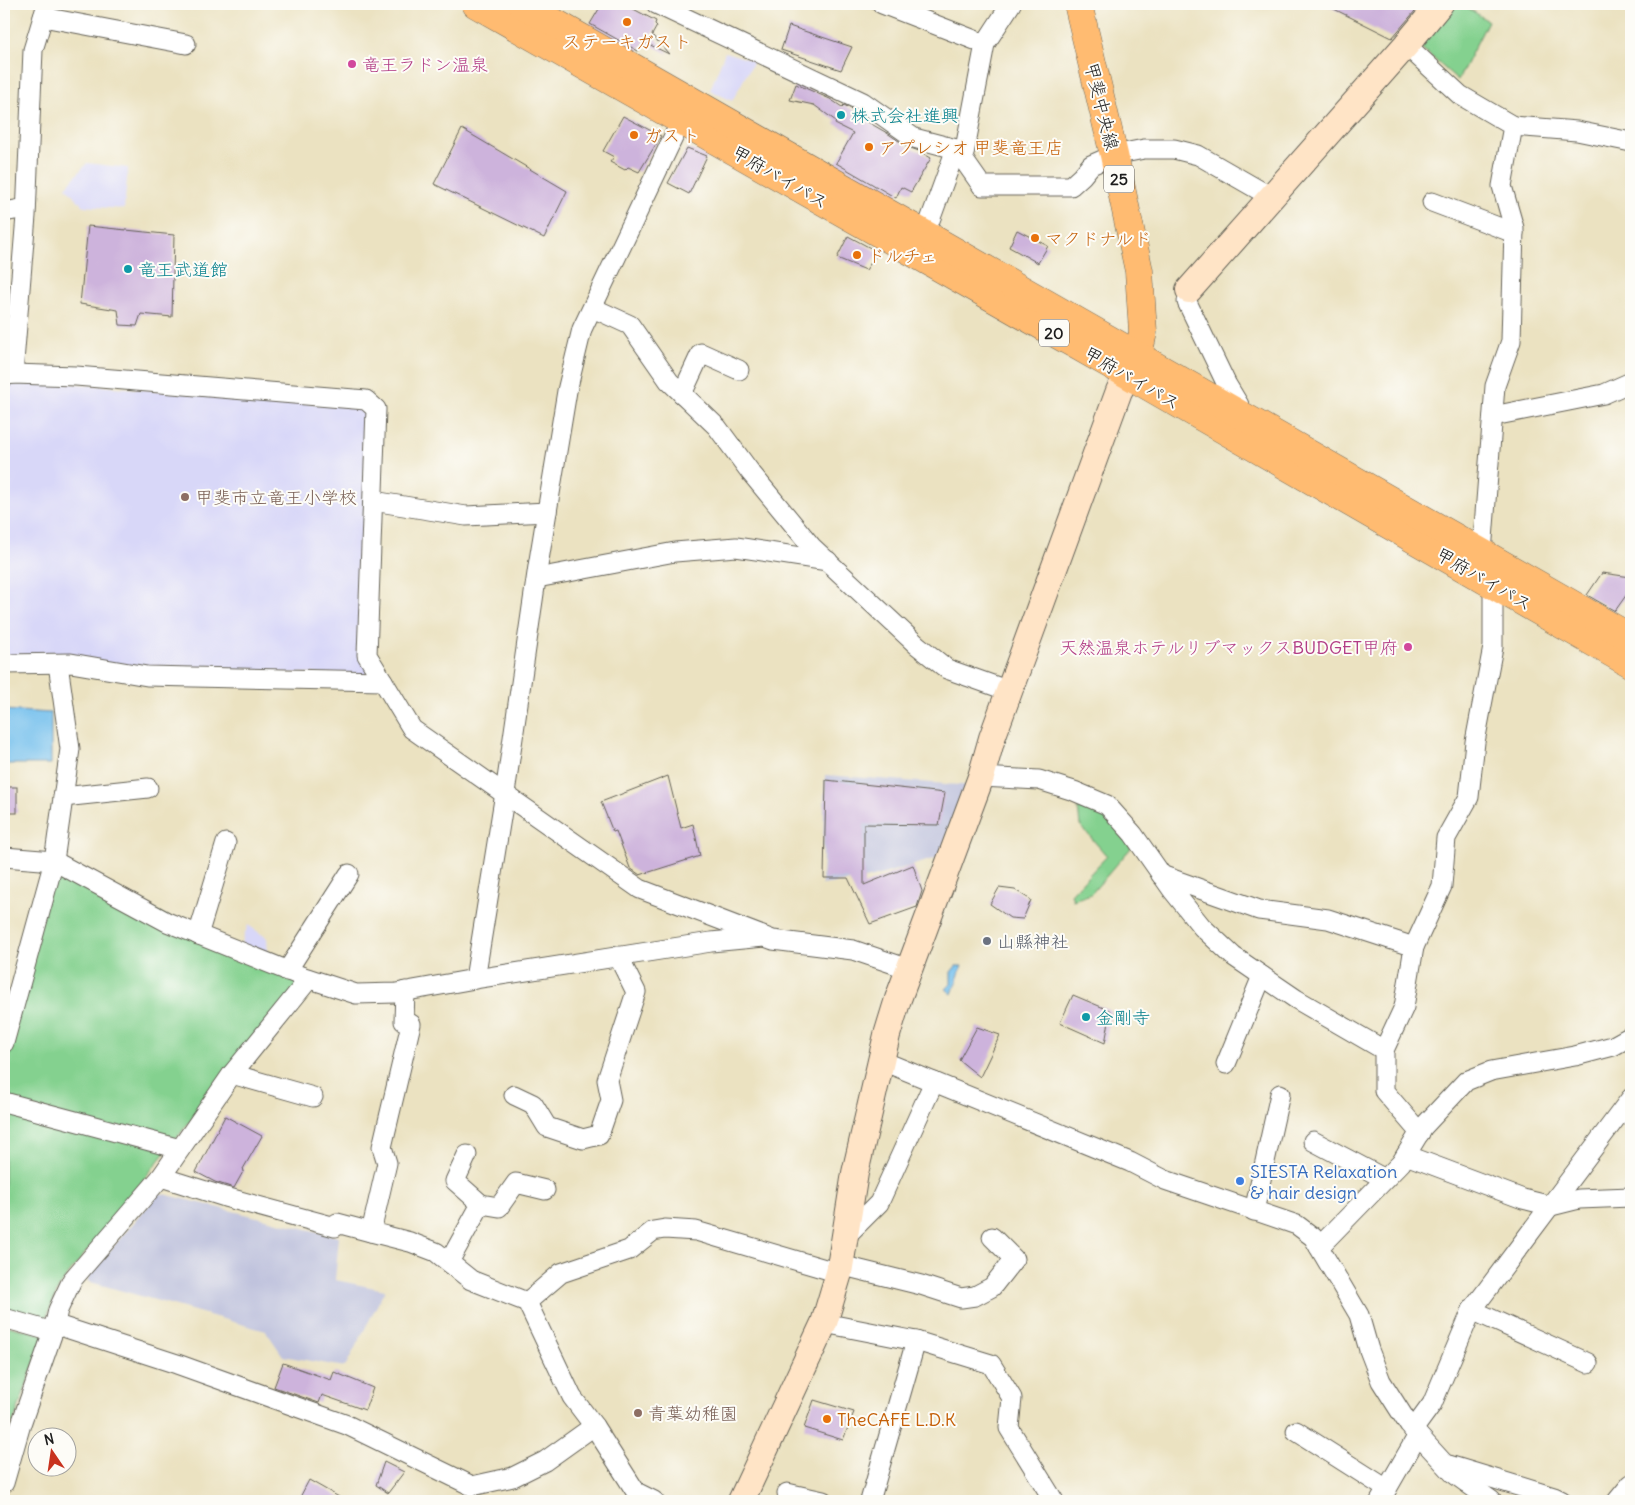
<svg xmlns="http://www.w3.org/2000/svg" width="1635" height="1505" font-family="Delius,'Klee One',sans-serif">
<style>
.built{fill:#d8d7f8}
.industrial{fill:#bfc2dd}
.green{fill:#84d18f;stroke:#507656}
.water{fill:#73bfed;stroke:#486e84}
.building{fill:#cdb3dc}
.lines{fill:none;stroke-linecap:round;stroke-linejoin:round}
.street-casing{stroke:#646156;stroke-width:21}
.secondary-casing{stroke:#646156;stroke-width:28}
.primary-casing{stroke:#646156;stroke-width:29}
.highway-casing{stroke:#646156;stroke-width:29}
.street{stroke:#fff;stroke-width:19}
.secondary{stroke:#ffe4c6;stroke-width:26}
.primary{stroke:#ffbb71;stroke-width:28}
.highway{stroke:#ffbb71;stroke-width:28}
.food-dot{fill:#e8710a;stroke:#fdfcf7;stroke-width:2}
.hotel-dot{fill:#d1479c;stroke:#fdfcf7;stroke-width:2}
.culture-dot{fill:#0f9aa8;stroke:#fdfcf7;stroke-width:2}
.education-dot{fill:#8d6e63;stroke:#fdfcf7;stroke-width:2}
.worship-dot{fill:#6b7280;stroke:#fdfcf7;stroke-width:2}
.shop-dot{fill:#3f7fe0;stroke:#fdfcf7;stroke-width:2}
.labels{text-anchor:middle;dominant-baseline:central;stroke-width:4;stroke-linejoin:round;paint-order:stroke}
.shield{fill:#fdfcf7;stroke:#605f5e;stroke-width:1}
.shield-label{font-size:16px;font-weight:bold;fill:#1c1c1c}
.food-label{font-size:18px;fill:#c56008;stroke:#fdfcf7;text-anchor:start}
.hotel-label{font-size:18px;fill:#b23c85;stroke:#fdfcf7;text-anchor:start}
.street-label{font-size:18px;fill:#1c1c1c;stroke:#fdfcf7}
.culture-label{font-size:18px;fill:#0d838f;stroke:#fdfcf7;text-anchor:start}
.education-label{font-size:18px;fill:#785e54;stroke:#fdfcf7;text-anchor:start}
.worship-label{font-size:18px;fill:#5b616d;stroke:#fdfcf7;text-anchor:start}
.shop-label{font-size:18px;fill:#366cbe;stroke:#fdfcf7;text-anchor:start}
</style>
<rect width="100%" height="100%" fill="#fdfcf7"/>
<filter id="ink" filterUnits="userSpaceOnUse"><feTurbulence type="fractalNoise" baseFrequency=".02" numOctaves="2"/><feDisplacementMap in="SourceGraphic" scale="10" xChannelSelector="R" yChannelSelector="G"/><feConvolveMatrix kernelMatrix="1 2 1 2 8 2 1 2 1" color-interpolation-filters="sRGB"/></filter>
<filter id="wash" filterUnits="userSpaceOnUse"><feTurbulence type="fractalNoise" baseFrequency=".0096" numOctaves="4" result="noise"/><feDisplacementMap in="SourceGraphic" scale="20" xChannelSelector="R" yChannelSelector="G"/><feGaussianBlur stdDeviation="1.12" result="paint"/><feColorMatrix in="noise" values="0 0 0 0 0 0 0 0 0 0 0 0 0 0 0 0 0 1.4 0 .05"/><feComposite in="paint" operator="in"/></filter>
<g filter="url(#wash)">
<rect width="100%" height="100%" fill="#ebe2c1"/>
<g class="built">
<path d="M725,52l29,9 -22,40 -22,-11z"/>
<path d="M87,163l41,5 -4,41 -41,-3 -17,-19z"/>
<path d="M4,378l366,30 -3,267 -225,-6 -138,-11z"/>
<path d="M248,925l19,13 1,16 -29,-3z"/>
</g>
<g class="industrial">
<path d="M825,775l148,11 -20,67 -83,25 -48,7z"/>
<path d="M159,1193l180,44 -4,43 50,10 -40,77 -62,-11 -17,-25 -179,-50 3,-7z"/>
</g>
<g class="green">
<path d="M1457,4h5l26,17 -30,59 -39,-34z"/>
<path d="M1078,808l31,8 22,32 -40,46 -18,6 -2,-6 36,-38 -27,-31z"/>
<path d="M56,865l248,115 -133,165 -167,-46v-46z"/>
<path d="M4,1108l163,42 -107,135 -15,35 -41,-12z"/>
<path d="M4,1325l40,10 -31,88 -9,-3z"/>
</g>
<g class="water">
<path d="M4,710l47,3v51h-47z"/>
<path d="M956,966h6l-10,28 -6,-5 5,-5v-12z"/>
</g>
<g id="blocks">
<g class="building">
<path d="M602,4h22l32,17 -1,3 2,2 -5,9 17,19 -25,-12 -6,9 -48,-27z"/>
<path d="M1324,4h97l-29,34z"/>
<path d="M789,26l63,21 -11,23 -60,-20z"/>
<path d="M796,84l34,15 12,8 2,-2 11,6 -1,3 33,19 21,14 11,4 12,7 -20,34 -10,-5 -5,11 -60,-35 17,-30 -18,-9 1,-3 -22,-16 -24,-5z"/>
<path d="M623,116l38,20 -22,36 -11,-5 -3,3 -15,-8 4,-5 -11,-6z"/>
<path d="M462,129l105,62 -23,47 -110,-54z"/>
<path d="M687,148l20,8 -18,38 -21,-11z"/>
<path d="M88,226l86,9 -2,82 -31,-3 -4,12 -17,-1 -2,-15 -38,-6z"/>
<path d="M1017,230l31,16 -10,17 -29,-16z"/>
<path d="M848,236l30,16 -12,18 -29,-12z"/>
<path d="M1602,573l29,4v19l-4,-2 -12,17 -28,-16z"/>
<path d="M668,776l13,52 12,-4 7,32 -60,19 -10,-7 -14,-37 -3,1 -12,-30z"/>
<path d="M826,780l119,13 -6,32 -75,-1v61l49,-20 9,26 -5,16 -47,17 -22,-46h-24z"/>
<rect x="4" y="787" width="13" height="26"/>
<path d="M999,888l16,2 16,10 -8,19 -13,-1 -20,-14z"/>
<path d="M1073,995l38,16 -6,32 -45,-20z"/>
<path d="M977,1027l23,8 -20,42 -21,-17z"/>
<path d="M225,1116l37,20 -19,33 1,1 -10,18 -19,-6 -19,-10z"/>
<path d="M283,1363l48,17 3,-8 39,16 -8,22 -43,-15 -3,8 -45,-16z"/>
<path d="M814,1400l40,12 -11,28 -39,-12z"/>
<path d="M384,1462l20,10 -16,21 -12,-8z"/>
<path d="M309,1480l37,21h-48z"/>
</g>
</g>
</g>
<g filter="url(#ink)">
<use href="#blocks" fill-opacity="0" stroke="#646156" stroke-width="1"/>
<g class="lines">
<g class="street-casing">
<g id="street">
<path d="M656,4l207,98 51,36 42,11 26,37h89l11,-10 9,-11 23,-10 30,-6h30l24,6 73,42"/>
<path d="M882,4l103,40"/>
<path d="M43,17l143,27"/>
<path d="M1406,45l54,50 53,31 -11,60 12,42 -3,113 -16,45 -13,166"/>
<path d="M1513,126l64,5 54,11"/>
<path d="M963,159l22,-115 26,-40"/>
<path d="M1432,202l82,31"/>
<path d="M4,212l22,-4"/>
<path d="M925,234l31,-85"/>
<path d="M1189,290l-2,12 40,83 12,20 -1,9"/>
<path d="M593,308l37,17 39,56 48,46 34,46 61,74 105,98 30,24 62,22"/>
<path d="M13,374l13,-158 7,-166 14,-46"/>
<path d="M4,376l9,-2 63,2 290,24 10,9 -9,246 16,26 -236,-5 -76,-13 -67,1"/>
<path d="M682,394l19,-41 38,17"/>
<path d="M1493,416l111,-22 27,-12"/>
<path d="M373,501l93,15 81,-4"/>
<path d="M537,578l138,-26 61,-5 92,14"/>
<path d="M383,681l29,48 228,160 133,51 80,10 56,19"/>
<path d="M981,777l58,3 35,11 33,14 26,29 40,57 29,36 31,29 63,43 88,51v41l36,42"/>
<path d="M63,797l85,-9"/>
<path d="M4,857l50,4 113,61 134,54 55,18 40,-1 79,-14 236,-37 53,-5"/>
<path d="M1161,875l98,35 69,9 86,28 -10,60 -20,43"/>
<path d="M198,935l28,-92"/>
<path d="M1414,947l28,-61 4,-48 23,-41 6,-55 18,-95v-62"/>
<path d="M287,971l62,-97"/>
<path d="M475,979l30,-186 33,-227 29,-175 15,-62 99,-208"/>
<path d="M405,991l-1,30 7,3 -29,123 5,16 -16,69 39,10 26,10 35,28 56,22 45,95 22,29 42,66 18,9"/>
<path d="M4,1043l50,-182 16,-112 -12,-85"/>
<path d="M880,1060l250,102 35,18 132,45 16,12 46,78 10,35 12,31 28,44 44,48 39,28"/>
<path d="M1226,1064l36,-88"/>
<path d="M232,1074l81,23"/>
<path d="M514,1095l19,9 14,23 36,12 16,-4 12,-35 -4,-20 29,-88 -18,-36"/>
<path d="M4,1102l176,47"/>
<path d="M1313,1141l72,38"/>
<path d="M1406,1155l117,44 28,7 28,-7 52,-2"/>
<path d="M161,1177l64,20 110,30 2,-4 34,9"/>
<path d="M481,1204l18,3 17,-24 29,7"/>
<path d="M1254,1211l26,-117"/>
<path d="M846,1236l33,-33 55,-121"/>
<path d="M1319,1247l82,-84 22,-36 43,-46 25,-10 84,-15 38,-10 18,-10"/>
<path d="M449,1262l32,-58 -26,-23 12,-26"/>
<path d="M840,1265l81,20 40,13 14,-2 17,-9 22,-28 -22,-22"/>
<path d="M527,1302l34,-29 68,-23 24,-19 12,-2 31,2 143,42"/>
<path d="M1472,1310l116,53"/>
<path d="M4,1318l49,14"/>
<path d="M824,1323l92,18 75,23 21,34 -3,30 45,73"/>
<path d="M54,1324l123,40 170,61 125,61 41,-9 32,-16 49,-35"/>
<path d="M1413,1430l19,-26 40,-94 159,-212"/>
<path d="M1296,1431l91,58"/>
<path d="M1449,1465l105,32 8,4"/>
<path d="M4,1483l17,-59 32,-92 5,-22 14,-30 89,-103 71,-103 77,-95"/>
<path d="M787,1493l36,8"/>
<path d="M870,1501l46,-160"/>
<path d="M1380,1501l38,-66"/>
<path d="M1617,1501l14,-17"/>
</g>
</g>
<g class="secondary-casing">
<g id="secondary">
<path d="M1189,290l217,-245 34,-41"/>
<path d="M741,1501l83,-178 15,-50 16,-100 32,-138 11,-36 83,-222 11,-39 127,-347 19,-35"/>
</g>
</g>
<g class="primary-casing">
<path id="primary" d="M1078,4l36,151 25,116 4,61 -5,24"/>
</g>
<g class="highway-casing">
<g id="highway">
<path d="M476,4l651,370 504,290"/>
<path d="M522,4l1109,634"/>
</g>
</g>
<use href="#street" class="street"/>
<use href="#secondary" class="secondary"/>
<use href="#primary" class="primary"/>
<use href="#highway" class="highway"/>
</g>
</g>
<g class="food-dot">
<circle cx="627" cy="22" r="5"/>
<circle cx="634" cy="135" r="5"/>
<circle cx="869" cy="147" r="5"/>
<circle cx="1035" cy="238" r="5"/>
<circle cx="857" cy="255" r="5"/>
<circle cx="827" cy="1419" r="5"/>
</g>
<g class="hotel-dot">
<circle cx="352" cy="64" r="5"/>
<circle cx="1408" cy="647" r="5"/>
</g>
<g class="culture-dot">
<circle cx="841" cy="115" r="5"/>
<circle cx="128" cy="269" r="5"/>
<circle cx="1086" cy="1017" r="5"/>
</g>
<g class="education-dot">
<circle cx="185" cy="497" r="5"/>
<circle cx="638" cy="1413" r="5"/>
</g>
<circle class="worship-dot" cx="987" cy="941" r="5"/>
<circle class="shop-dot" cx="1240" cy="1181" r="5"/>
<g class="labels">
<g class="shield">
<rect x="1104" y="165.5" width="30" height="27" rx="4"/>
<rect x="1039" y="319.5" width="30" height="27" rx="4"/>
</g>
<g class="shield-label">
<text x="1119" y="179">25</text>
<text x="1054" y="333">20</text>
</g>
<g class="food-label">
<text x="627" y="41" text-anchor="middle">ステーキガスト</text>
<text x="644" y="135">ガスト</text>
<text x="879" y="147">アプレシオ 甲斐竜王店</text>
<text x="1045" y="238">マクドナルド</text>
<text x="867" y="255">ドルチェ</text>
<text x="837" y="1419">TheCAFE L.D.K</text>
</g>
<g class="hotel-label">
<text x="362" y="64">竜王ラドン温泉</text>
<text x="1398" y="647" text-anchor="end">天然温泉ホテルリブマックスBUDGET甲府</text>
</g>
<g class="street-label">
<text transform="translate(1102 106) rotate(76)">甲斐中央線</text>
<text transform="translate(780 177) rotate(30)">甲府バイパス</text>
<text transform="translate(1132 378) rotate(30)">甲府バイパス</text>
<text transform="translate(1484 579) rotate(30)">甲府バイパス</text>
</g>
<g class="culture-label">
<text x="851" y="115">株式会社進興</text>
<text x="138" y="269">竜王武道館</text>
<text x="1096" y="1017">金剛寺</text>
</g>
<g class="education-label">
<text x="195" y="497">甲斐市立竜王小学校</text>
<text x="648" y="1413">青葉幼稚園</text>
</g>
<g class="worship-label">
<text x="997" y="941">山縣神社</text>
</g>
<g class="shop-label">
<text x="1250" y="1171">SIESTA Relaxation<tspan x="1250" dy="21">&amp; hair design</tspan></text>
</g>
</g>
<rect width="1635" height="1505" fill="none" stroke="#fdfcf7" stroke-width="20"/>
<g transform="translate(52 1452) rotate(347)"><circle r="24" fill="#fdfcf7" stroke="#a3a29f"/>
<path d="M0-4L9 19L0 12L-9 19Z" fill="#c8321e"/>
<text y="-8" font-size="14" font-weight="bold" text-anchor="middle" fill="#1c1c1c">N</text>
</g>
</svg>
